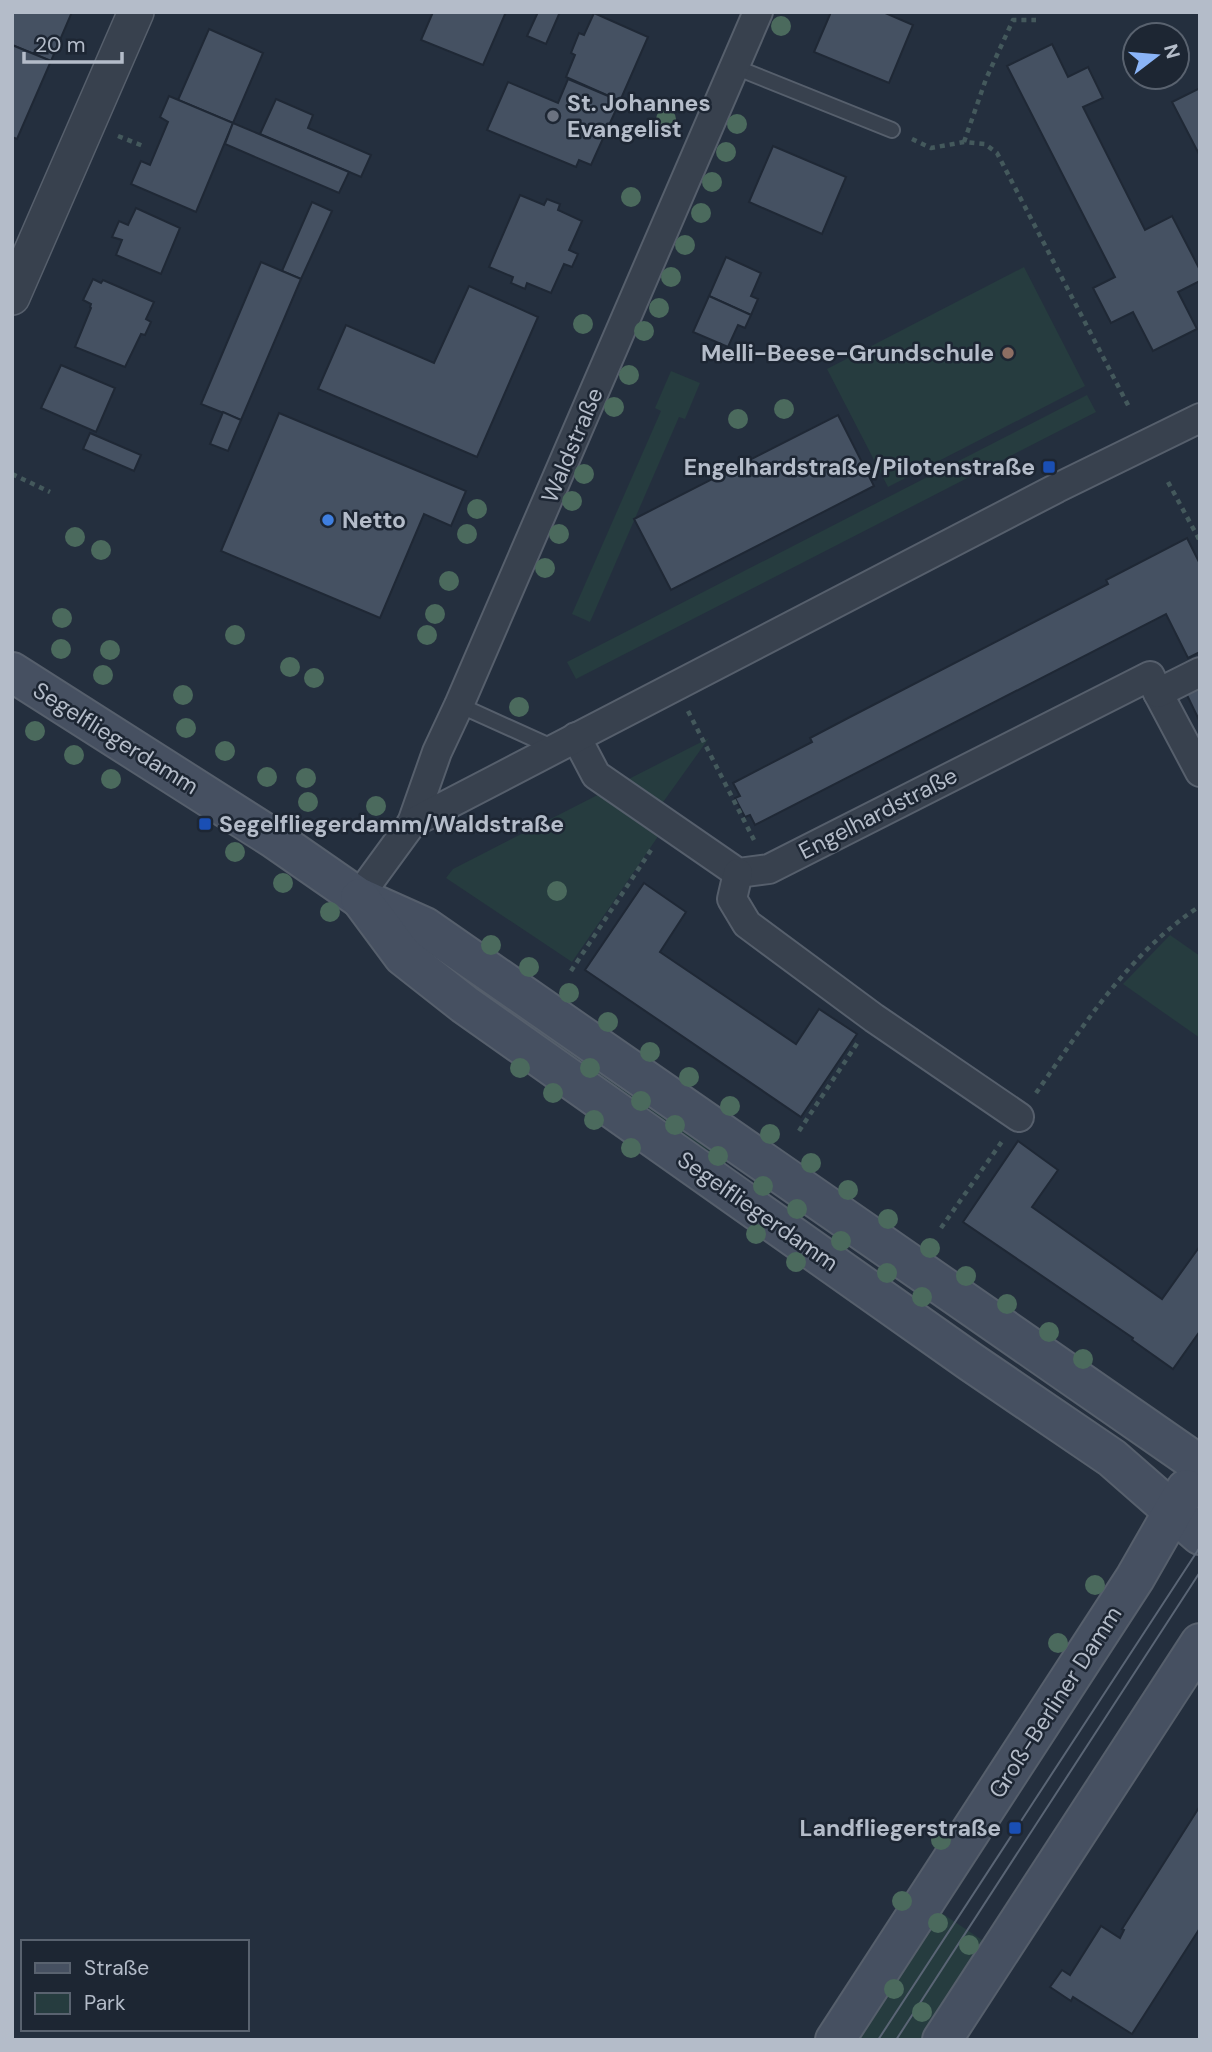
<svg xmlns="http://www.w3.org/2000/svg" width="1212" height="2052" font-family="'DM Sans',sans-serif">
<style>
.green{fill:#263c3f}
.building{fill:#455162;stroke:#1f2835;stroke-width:2}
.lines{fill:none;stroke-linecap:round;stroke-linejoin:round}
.service-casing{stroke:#565f6c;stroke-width:18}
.minor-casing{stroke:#565f6c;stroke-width:32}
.tertiary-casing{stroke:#565f6c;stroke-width:38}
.secondary-casing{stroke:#565f6c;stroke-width:42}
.path{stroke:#44595c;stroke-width:4.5;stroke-dasharray:5 5;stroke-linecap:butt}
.service{stroke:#38414e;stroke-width:14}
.minor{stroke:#38414e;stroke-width:28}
.tertiary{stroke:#38414e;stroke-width:35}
.secondary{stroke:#465061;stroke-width:38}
.tram{stroke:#5a6575;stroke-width:2}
.tree{fill:#4b6a5d}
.worship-dot{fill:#6b7280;stroke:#1d2633;stroke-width:2.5}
.education-dot{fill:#8d6e63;stroke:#1d2633;stroke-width:2.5}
.transit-dot{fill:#1a4fb4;stroke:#1d2633;stroke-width:2.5}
.shop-dot{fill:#3f7fe0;stroke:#1d2633;stroke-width:2.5}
.labels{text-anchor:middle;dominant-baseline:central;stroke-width:5;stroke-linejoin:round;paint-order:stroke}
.poi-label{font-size:23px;font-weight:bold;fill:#b4bcc9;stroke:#1d2633;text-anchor:start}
.street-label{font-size:23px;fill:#b4bcc9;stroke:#1d2633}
</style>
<rect width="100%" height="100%" fill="#242f3e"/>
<g class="green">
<path d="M1024,267l61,119 -197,101 -61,-118z"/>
<path d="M671,371l29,12 -15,36 -6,-2 -89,205 -18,-8 89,-203 -6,-3z"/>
<path d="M1087,395l9,17 -520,267 -9,-17z"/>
<path d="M709,738l-63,88 13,9 -87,127 -126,-84 7,-9z"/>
<path d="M1170,935l30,21v82l-77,-54z"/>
<path d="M431,941l290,204 -12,16 -274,-195z"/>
<path d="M937,1910l48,32 -64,98h-68z"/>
</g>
<g class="building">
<path d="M12,12h60l-21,49 -39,-16z"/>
<path d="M433,12h73l-23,53 -62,-25z"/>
<path d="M538,12h22l-14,32 -19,-8z"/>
<path d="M831,12h52l30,13 -24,58 -75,-31z"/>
<path d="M594,13l54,24 -28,64 -54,-24 9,-22 -4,-2 8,-20 5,2z"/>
<path d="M209,29l54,24 -30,70 -55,-23z"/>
<path d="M1052,44l16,33 20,-10 15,31 -20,9 62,123 27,-14 28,54v11l-22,11 19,37 -44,22 -20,-39 -22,11 -18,-35 22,-11 -108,-211z"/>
<path d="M12,45l39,16 -34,78 -5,-2z"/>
<path d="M568,79l52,22 -29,64 -12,-5 -3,7 -89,-37 21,-48 50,21z"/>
<path d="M1200,88v68l-28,-54z"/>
<path d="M169,96l64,27 -37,89 -65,-28 10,-23 9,4 18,-43 -8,-5z"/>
<path d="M276,99l37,16 -5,13 63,27 -10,22 -101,-43z"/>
<path d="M233,123l116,49 -10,21 -114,-49z"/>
<path d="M773,146l73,31 -24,57 -73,-32z"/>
<path d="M520,195l24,10 3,-6 13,5 -2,6 24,11 -13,29 9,4 -6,13 -8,-3 -13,29 -24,-10 -2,6 -14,-6 2,-6 -24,-10z"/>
<path d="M312,202l20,9 -31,68 -19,-8z"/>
<path d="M136,208l44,20 -19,46 -45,-19 6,-15 -10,-3 7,-16 9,4z"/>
<path d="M726,257l35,16 -10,23 7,3 -7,16 -42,-19z"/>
<path d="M261,262l40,17 -60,141 -40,-16z"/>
<path d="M93,279l8,4 2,-3 51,22 -8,17 5,3 -6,13 -4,-1 -16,33 -50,-20 16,-39 -1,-1 1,-3 -8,-4z"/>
<path d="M469,286l69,31 -61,140 -159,-68 28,-64 88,38z"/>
<path d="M709,296l42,19 -6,13 -7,-3 -10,22 -35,-15z"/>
<path d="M61,365l54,23 -19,44 -55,-24z"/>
<path d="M223,412l18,8 -13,31 -18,-7z"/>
<path d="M279,413l187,78 -15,35 -27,-12 -44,104 -159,-67z"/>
<path d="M838,415l36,71 -203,104 -37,-71z"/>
<path d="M90,433l51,22 -7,16 -51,-22z"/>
<path d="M1187,538l13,26v88l-12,6 -22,-44 -411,211 -5,-10 -5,2 -10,-19 5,-2 -7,-13 79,-41 -2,-4 40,-21 258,-133 -2,-4z"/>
<path d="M1200,686v36l-14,-29z"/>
<path d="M644,883l42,29 -26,40 136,92 23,-35 38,25 -56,83 -216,-147z"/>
<path d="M1018,1141l40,29 -26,37 130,92 38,-53v85l-27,38 -41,-29 1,-2 -170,-116z"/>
<path d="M1200,1806v122l-68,106 -59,-37 -2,4 -21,-14 12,-17 8,5 31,-49 19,12 4,-8 -2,-1z"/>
</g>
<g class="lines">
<g class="service-casing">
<g id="service">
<path d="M735,67l157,63"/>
<path d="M459,705l95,43"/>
</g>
</g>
<g class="minor-casing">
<g id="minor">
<path d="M1158,693l42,79"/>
<path d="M576,737l20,38 142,98 31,-4 381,-193 8,17 42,-21"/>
<path d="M412,823l25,-71 22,-47 299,-693"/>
<path d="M738,873l-6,26 15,25 127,94 145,99"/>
<path d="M358,897l54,-74 645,-335 143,-70"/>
</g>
</g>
<g class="tertiary-casing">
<path id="tertiary" d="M12,297l124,-285"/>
</g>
<g class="secondary-casing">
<g id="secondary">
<path d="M12,672l261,166 85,59 67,30 775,538"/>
<path d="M360,898l43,58 61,48 507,358 141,96 88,77"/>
<path d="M835,2040l300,-462 51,-89"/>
<path d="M942,2040l258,-397"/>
</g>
</g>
<g class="path">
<path d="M118,136l25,10"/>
<path d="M912,139l19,9 33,-6 21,2 12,9 132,254"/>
<path d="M964,142l22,-63 27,-59h23"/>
<path d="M12,474l38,18"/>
<path d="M1168,482l32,59"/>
<path d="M688,711l66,129"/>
<path d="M571,971l80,-121"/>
<path d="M1036,1093c48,-68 93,-140 164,-187"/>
<path d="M799,1131l59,-89"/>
<path d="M941,1228l62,-88"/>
</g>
<use href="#service" class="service"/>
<use href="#minor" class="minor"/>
<use href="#tertiary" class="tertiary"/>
<use href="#secondary" class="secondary"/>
<g class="tram">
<path d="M878,2040l322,-493"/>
<path d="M896,2040l304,-468"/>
</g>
</g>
<g class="tree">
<circle cx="781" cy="26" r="10"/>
<circle cx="666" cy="119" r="10"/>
<circle cx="737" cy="124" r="10"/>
<circle cx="726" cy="152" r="10"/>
<circle cx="712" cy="182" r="10"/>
<circle cx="631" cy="197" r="10"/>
<circle cx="701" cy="213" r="10"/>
<circle cx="685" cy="245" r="10"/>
<circle cx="671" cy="277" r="10"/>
<circle cx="659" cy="308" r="10"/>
<circle cx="583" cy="324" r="10"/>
<circle cx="644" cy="331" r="10"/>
<circle cx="629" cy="375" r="10"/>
<circle cx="614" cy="407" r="10"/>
<circle cx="784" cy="409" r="10"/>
<circle cx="738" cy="419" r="10"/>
<circle cx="584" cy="474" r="10"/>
<circle cx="572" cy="501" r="10"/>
<circle cx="477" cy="509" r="10"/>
<circle cx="467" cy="534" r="10"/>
<circle cx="559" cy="534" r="10"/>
<circle cx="75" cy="537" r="10"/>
<circle cx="101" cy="550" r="10"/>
<circle cx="545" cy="568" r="10"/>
<circle cx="449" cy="581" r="10"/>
<circle cx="435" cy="614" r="10"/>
<circle cx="62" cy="618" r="10"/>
<circle cx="235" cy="635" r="10"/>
<circle cx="427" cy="635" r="10"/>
<circle cx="61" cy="649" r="10"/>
<circle cx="110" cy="650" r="10"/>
<circle cx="290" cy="667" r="10"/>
<circle cx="103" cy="675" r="10"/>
<circle cx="314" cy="678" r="10"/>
<circle cx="183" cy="695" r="10"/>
<circle cx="519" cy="707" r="10"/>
<circle cx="186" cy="728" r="10"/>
<circle cx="35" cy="731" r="10"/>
<circle cx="225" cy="751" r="10"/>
<circle cx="74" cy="755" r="10"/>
<circle cx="267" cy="777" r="10"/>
<circle cx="306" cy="778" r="10"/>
<circle cx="111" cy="779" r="10"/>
<circle cx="308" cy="802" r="10"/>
<circle cx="376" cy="806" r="10"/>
<circle cx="235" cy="852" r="10"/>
<circle cx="283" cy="883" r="10"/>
<circle cx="557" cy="891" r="10"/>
<circle cx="330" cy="912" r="10"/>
<circle cx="491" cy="945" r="10"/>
<circle cx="529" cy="967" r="10"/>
<circle cx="569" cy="993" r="10"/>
<circle cx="608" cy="1022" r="10"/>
<circle cx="650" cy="1052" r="10"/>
<circle cx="520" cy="1068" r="10"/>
<circle cx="590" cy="1068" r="10"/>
<circle cx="689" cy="1077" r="10"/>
<circle cx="553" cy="1093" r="10"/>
<circle cx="641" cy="1101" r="10"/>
<circle cx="730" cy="1106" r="10"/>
<circle cx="594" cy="1120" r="10"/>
<circle cx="675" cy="1125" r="10"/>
<circle cx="770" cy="1134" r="10"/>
<circle cx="631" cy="1148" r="10"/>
<circle cx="718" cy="1156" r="10"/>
<circle cx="811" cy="1163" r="10"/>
<circle cx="763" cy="1186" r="10"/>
<circle cx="848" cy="1190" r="10"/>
<circle cx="797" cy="1209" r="10"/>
<circle cx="888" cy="1219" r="10"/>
<circle cx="756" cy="1234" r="10"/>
<circle cx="841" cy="1241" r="10"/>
<circle cx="930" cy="1248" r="10"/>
<circle cx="796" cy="1262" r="10"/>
<circle cx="887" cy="1273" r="10"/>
<circle cx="966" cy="1276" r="10"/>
<circle cx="922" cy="1297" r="10"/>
<circle cx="1007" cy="1304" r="10"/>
<circle cx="1049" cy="1332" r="10"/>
<circle cx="1083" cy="1359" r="10"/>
<circle cx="1095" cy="1585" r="10"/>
<circle cx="1058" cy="1643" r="10"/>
<circle cx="941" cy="1840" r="10"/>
<circle cx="902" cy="1901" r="10"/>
<circle cx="938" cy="1923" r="10"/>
<circle cx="969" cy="1945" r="10"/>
<circle cx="894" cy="1989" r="10"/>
<circle cx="922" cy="2012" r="10"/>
</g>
<circle class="worship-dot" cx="553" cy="116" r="7"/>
<circle class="education-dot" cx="1008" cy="353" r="7"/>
<g class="transit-dot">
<rect x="1042" y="460" width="14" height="14" rx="3.5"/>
<rect x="198" y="817" width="14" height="14" rx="3.5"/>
<rect x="1008" y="1821" width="14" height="14" rx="3.5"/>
</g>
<circle class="shop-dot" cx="328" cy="520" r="7"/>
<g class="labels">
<g class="poi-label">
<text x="567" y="103">St. Johannes<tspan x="567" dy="26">Evangelist</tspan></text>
<text x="994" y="353" text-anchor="end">Melli-Beese-Grundschule</text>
<text x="1035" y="467" text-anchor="end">Engelhardstraße/Pilotenstraße</text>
<text x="342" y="520">Netto</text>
<text x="219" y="824">Segelfliegerdamm/Waldstraße</text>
<text x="1001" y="1828" text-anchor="end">Landfliegerstraße</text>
</g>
<g class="street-label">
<text transform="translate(572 445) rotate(-67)">Waldstraße</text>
<text transform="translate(116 738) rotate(32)">Segelfliegerdamm</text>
<text transform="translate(878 813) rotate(-27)">Engelhardstraße</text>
<text transform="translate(758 1211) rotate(35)">Segelfliegerdamm</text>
<text transform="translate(1055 1702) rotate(-57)">Groß-Berliner Damm</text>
</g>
</g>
<rect width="1212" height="2052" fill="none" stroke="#b4bcc9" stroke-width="28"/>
<rect x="21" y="1940" width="228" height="91" fill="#1d2633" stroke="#59626f" stroke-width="2"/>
<rect x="35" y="1963" width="35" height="10" fill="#465061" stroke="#59626f" stroke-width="2"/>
<text x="84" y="1975" font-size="21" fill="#b4bcc9">Straße</text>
<rect x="35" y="1993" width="35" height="21" fill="#263c3f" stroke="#59626f" stroke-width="2"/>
<text x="84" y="2010" font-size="21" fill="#b4bcc9">Park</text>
<g transform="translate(1156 56) rotate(74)"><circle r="33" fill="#1d2633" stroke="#59626f" stroke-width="2"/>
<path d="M0-5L12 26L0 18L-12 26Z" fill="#8ab4f8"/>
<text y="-10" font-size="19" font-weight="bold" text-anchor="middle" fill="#b4bcc9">N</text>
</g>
<path d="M24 52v10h98v-10" fill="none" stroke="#b4bcc9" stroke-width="3.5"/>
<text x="35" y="52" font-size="21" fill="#b4bcc9" stroke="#1d2633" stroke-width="5" paint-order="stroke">20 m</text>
</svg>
